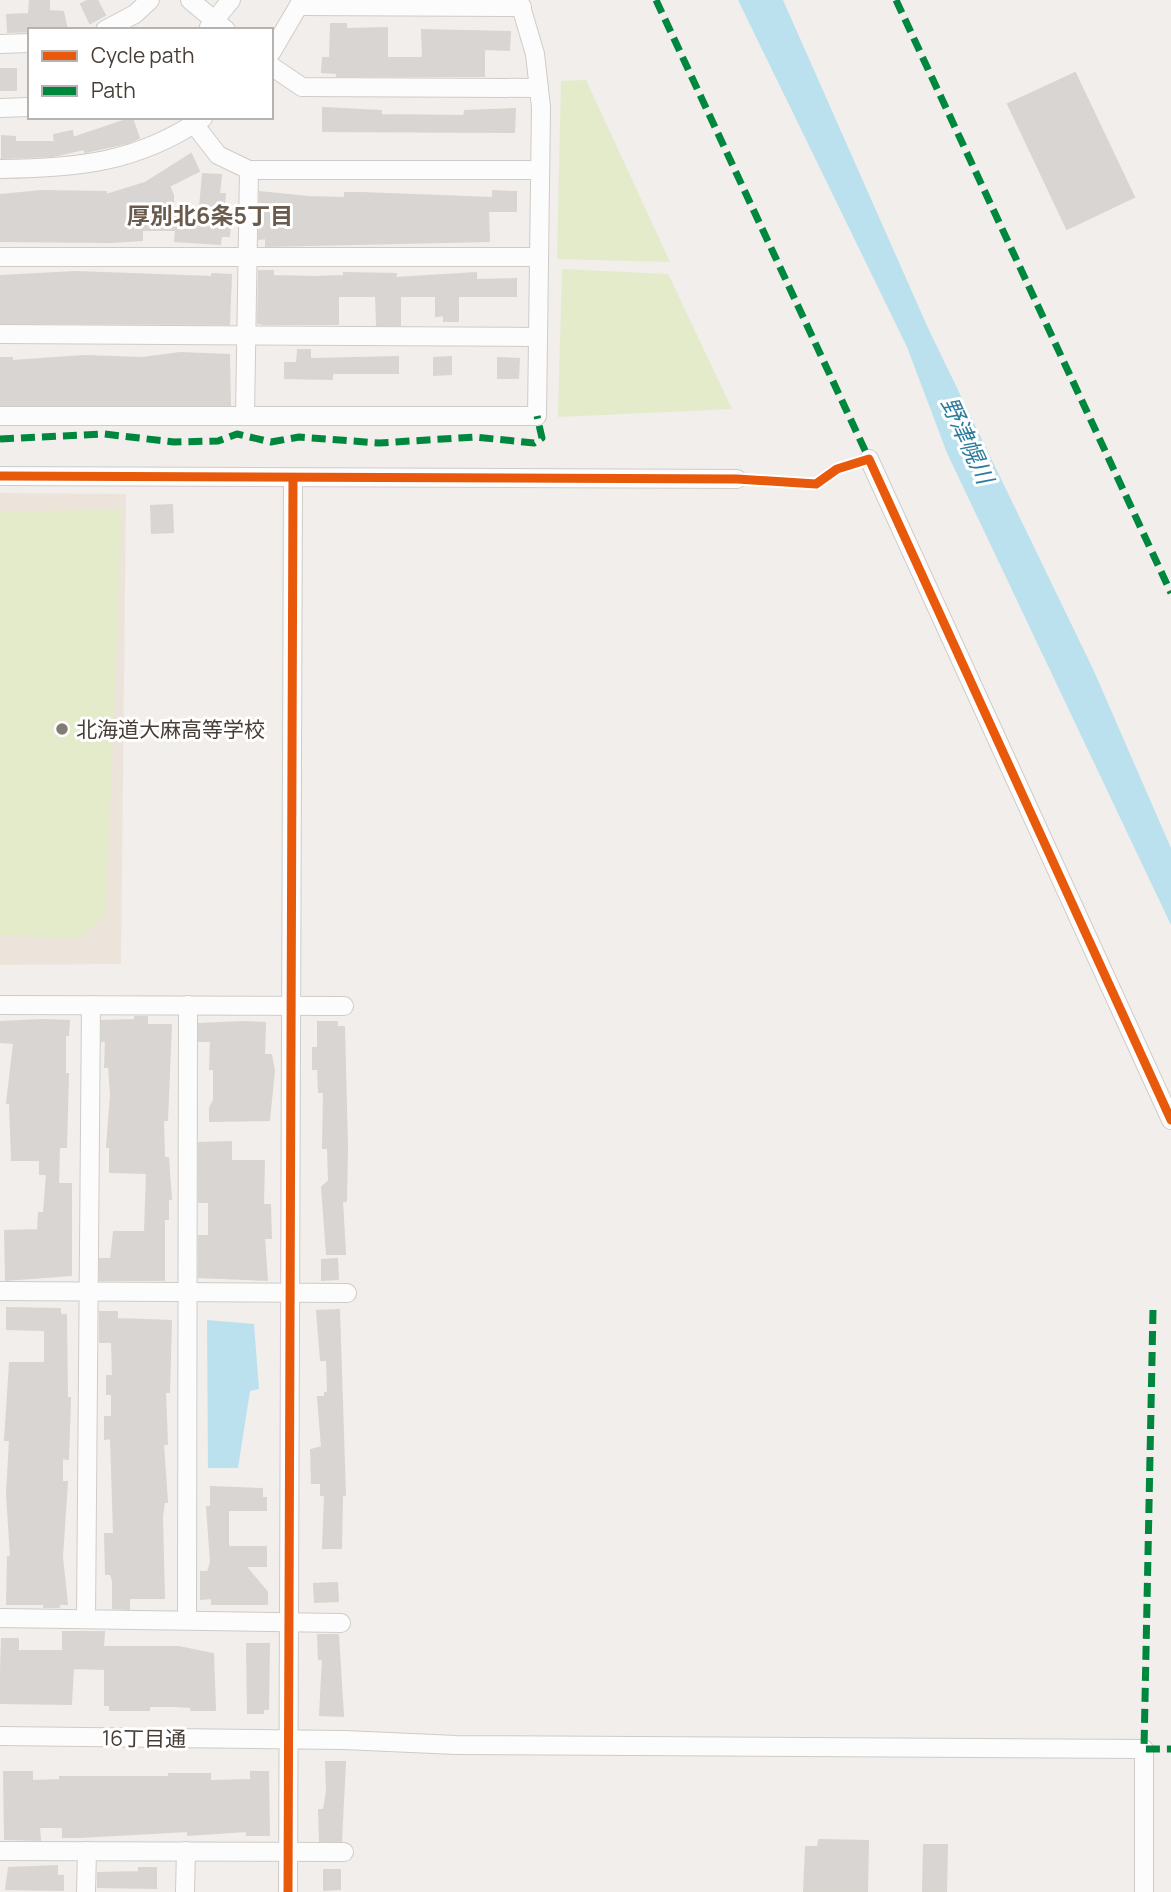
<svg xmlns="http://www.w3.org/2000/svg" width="1171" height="1892" font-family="Manrope,'Noto Sans JP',sans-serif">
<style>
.education{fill:#ece4da}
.green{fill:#e3ebcb}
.water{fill:#bbe1ef}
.building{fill:#d9d5d2;stroke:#d9d5d0;stroke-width:2}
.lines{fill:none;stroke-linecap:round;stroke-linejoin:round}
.minor-casing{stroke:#cfccc8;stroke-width:20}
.minor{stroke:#fdfcfc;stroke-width:18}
.quiet{stroke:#00873e;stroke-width:7;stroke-dasharray:14 7;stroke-linecap:butt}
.cycleway-casing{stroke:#fff;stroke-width:13}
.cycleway{stroke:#e8590c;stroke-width:9}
.poi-dot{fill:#827c75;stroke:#fff;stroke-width:2.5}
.labels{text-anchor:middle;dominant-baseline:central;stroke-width:6;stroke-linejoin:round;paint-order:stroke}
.poi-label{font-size:21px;fill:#473e36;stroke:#fff;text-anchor:start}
.street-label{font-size:21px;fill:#473e36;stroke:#fff}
.neighbourhood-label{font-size:23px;font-weight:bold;fill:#6a5b4d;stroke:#fff}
.water-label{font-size:23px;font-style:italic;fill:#2a7b9c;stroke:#fff}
</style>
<rect width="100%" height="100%" fill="#f1eeeb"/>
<path class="education" d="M0,493l126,1 -5,470 -121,1z"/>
<g class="green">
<path d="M586,80l84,182 -113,-3 4,-178z"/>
<path d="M562,269l106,5 64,135 -174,8z"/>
<path d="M122,510l-16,404 -27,25 -79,-4v-424z"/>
</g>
<g class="water">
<path d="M738,0h45l145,328 165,341 78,179v77l-224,-472 -40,-106z"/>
<path d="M207,1320l47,4 5,65 -9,2 -12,77h-30z"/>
</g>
<g class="building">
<path d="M30,0h19v11l14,1 4,18 -59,2 -1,-17 22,-1z"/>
<path d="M89,0h8l8,15 -15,8 -9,-19z"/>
<path d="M331,24h15v5l41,-1v30h36l-1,-28 88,2 -1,18 -25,-1v27h-147v-3l-15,-1 1,-14h7z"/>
<rect x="0" y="69" width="16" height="21"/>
<path d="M1075,73l59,124 -67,32 -59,-125z"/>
<path d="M323,108l58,3v4l83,1 1,-5 50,-2 -1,23 -191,-1z"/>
<path d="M132,118l7,20 -12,5 -42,9 -1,-3 -31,7 -51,2v-22l13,1v5h40l-1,-7 18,-4 1,7z"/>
<path d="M191,154l8,17 -30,15 4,9v21l26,2 4,-44 18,1 -2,19h6l-2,21 8,1 -2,20h-8l-1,8 -45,-3 1,-11h-34v10l-31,2 -111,-1v-46l41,-4 65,1v3l39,-12z"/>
<path d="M493,191l23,1v19h-28l1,30 -223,5v-8l-7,1 1,-47 48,5 37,1v-5h16l132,5z"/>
<path d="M259,271h14v5l41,1 30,-1v-3l52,1 -1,4 81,-5v7l40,-1v17h-58v25h-14v-6l-8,1v-20h-36v29h-23l-1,-29h-38v28h-75l-5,-1z"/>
<path d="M76,272l136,5v-3l19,1 -2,49 -229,-1v-47z"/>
<path d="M298,350h12v9l88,-2v16h-66v6l-47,-1v-15h12z"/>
<path d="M180,353l49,2 1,50h-229l-1,-47h12v3l72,-5 59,2z"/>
<path d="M451,357v17l-17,1v-17z"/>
<path d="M498,358l21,1 -1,19h-20z"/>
<path d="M172,505l1,27 -21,1 -1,-27z"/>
<path d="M135,1017h12v8h24l-4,95h-4l1,38h4l3,41 -3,-1v21h-4v61h-64v-21h11l3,-27h31l2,-59 -37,-1v-25h-3l4,-52 -2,-28h-4l1,-27 -4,1v-20l33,-1z"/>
<path d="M43,1020l26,1 -1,14h-3v39h3l-2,73h-7l-1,37h13v91l-65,5 -1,-49 33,-1 1,-17h5l3,-39h-7v-14h-28l-2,-57h-3l7,-60 -14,-1v-20z"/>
<path d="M243,1022l22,1 -1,32h7l3,16 -5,49 -59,1v-13l4,-8v-31h-4l1,-28h-12v-17z"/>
<path d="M318,1022h19v5h7l3,120 -1,54h-4l3,53h-18l-5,-67 7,-6 -1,-33h-5l1,-56h-5l-1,-23h-5v-21h5z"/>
<path d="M231,1142v19h33l-1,44h7l1,33h-7l3,42 -68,-3v-41h10v-34h-10v-59z"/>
<path d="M337,1259l1,20 -16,1v-20z"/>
<path d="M7,1308l53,1v6h6l1,83h3l-2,61 -6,-1v24h5l-5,75 5,47h-8v3h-15v-3h-37l1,-47h3l-4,-63 3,-54h-5l5,-77h35v-33l-38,-1z"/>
<path d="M339,1310l6,185h-3l-1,53h-18l2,-53h-4v-12h-9l-1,-33 11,-3 -4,-50h7v-4h3l-1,-33h-6l-4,-49z"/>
<path d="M100,1312h17v7l54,2 -2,71h-4l2,52h-4l4,58h-3l-2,15 2,81h-35v11l-16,-1v-27l-2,-7h-5l-1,-40h9l-3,-96 -6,1v-22h7v-23h-5v-18h6l-1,-34h-12z"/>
<path d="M211,1487l51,2v9h4v12h-38v37h38v19h-21l22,26v12h-55v-6l-11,1v-27h7l3,-10 -4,-55h4z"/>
<path d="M337,1583l1,18 -23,1 -1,-18z"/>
<path d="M63,1632h41l-1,15h76l34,7 2,56h-24v-3l-17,-1h-25v4h-39v-5h-5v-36l-32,-1 -2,36 -71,-1 2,-64h16v12h45z"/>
<path d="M318,1635h20l5,81 -23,-1 3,-56h-4z"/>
<path d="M247,1644h22l-1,65h-5v4h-15z"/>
<path d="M326,1762h19l-4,79h-21l-1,-31h5l3,-19z"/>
<path d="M4,1772h28v9l28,-1v-3h110l-1,-3h41v7l41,-1v-8h17l1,63h-22v-4l-59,4v-4l-108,6h-17v-10h-24l1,13 -35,-1z"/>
<path d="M819,1840l49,1 -1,51h-63l2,-45h12z"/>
<path d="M924,1845h23l-1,47h-23z"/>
<path d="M57,1866v10h6v14l-57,-1 3,-21z"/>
<path d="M139,1868h17v20l-58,-1v-14l41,-1z"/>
<path d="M324,1870h16v19l-16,1z"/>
</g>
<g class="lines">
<g class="minor-casing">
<g id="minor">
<path d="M190,0l36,30"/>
<path d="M300,6l222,1"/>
<path d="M209,27l22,-27"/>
<path d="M105,30l30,-16 15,-14"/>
<path d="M0,44l30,-1"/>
<path d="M271,53l31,-53"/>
<path d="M271,66l31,21 237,1"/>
<path d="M0,108l30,-1"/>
<path d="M194,124l24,31 31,15h291"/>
<path d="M0,169c77,-1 137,-6 203,-51"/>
<path d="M0,257h538"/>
<path d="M0,334l538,3"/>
<path d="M0,416h537l4,-309 -6,-53 -16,-54"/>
<path d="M245,416l4,-246"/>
<path d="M869,459l302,661"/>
<path d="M0,476l737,3"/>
<path d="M0,1005l344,1"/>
<path d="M0,1291l347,2"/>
<path d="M0,1618l341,5"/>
<path d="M86,1619l5,-614"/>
<path d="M187,1620l1,-615"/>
<path d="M0,1736l344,4 112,5 688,4v143"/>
<path d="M0,1851l344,1"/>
<path d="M86,1892l1,-41"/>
<path d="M185,1892l1,-41"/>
<path d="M288,1892l5,-1414"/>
</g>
</g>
<use href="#minor" class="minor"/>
<g class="quiet">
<path d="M656,0l213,459 -5,2"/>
<path d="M896,0l275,593"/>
<path d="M0,439l104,-5 70,8 44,-1 19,-7 34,8 28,-5 80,6 96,-6 59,6 8,-5 -5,-22"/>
<path d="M1153,1310l-9,439h27"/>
</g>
<g class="cycleway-casing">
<g id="cycleway">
<path d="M0,476l737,3 79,5 21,-15 32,-10 302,661"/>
<path d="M288,1892l5,-1414"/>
</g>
</g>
<use href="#cycleway" class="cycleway"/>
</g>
<circle class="poi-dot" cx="62" cy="729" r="7"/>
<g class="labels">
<g class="poi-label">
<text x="76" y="729">北海道大麻高等学校</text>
</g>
<g class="street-label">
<text transform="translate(144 1738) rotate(1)">16丁目通</text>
</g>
<g class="neighbourhood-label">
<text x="210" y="215">厚別北6条5丁目</text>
</g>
<g class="water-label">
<text transform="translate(968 440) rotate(65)">野津幌川</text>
</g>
</g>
<rect x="28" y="28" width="245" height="91" fill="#ffffff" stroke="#b5b2af" stroke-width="2"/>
<rect x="42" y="51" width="35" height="10" fill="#e8590c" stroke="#b5b2af" stroke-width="2"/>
<text x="91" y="63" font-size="21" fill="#473e36">Cycle path</text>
<rect x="42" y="86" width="35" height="10" fill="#00873e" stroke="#b5b2af" stroke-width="2"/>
<text x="91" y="98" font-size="21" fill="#473e36">Path</text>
</svg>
